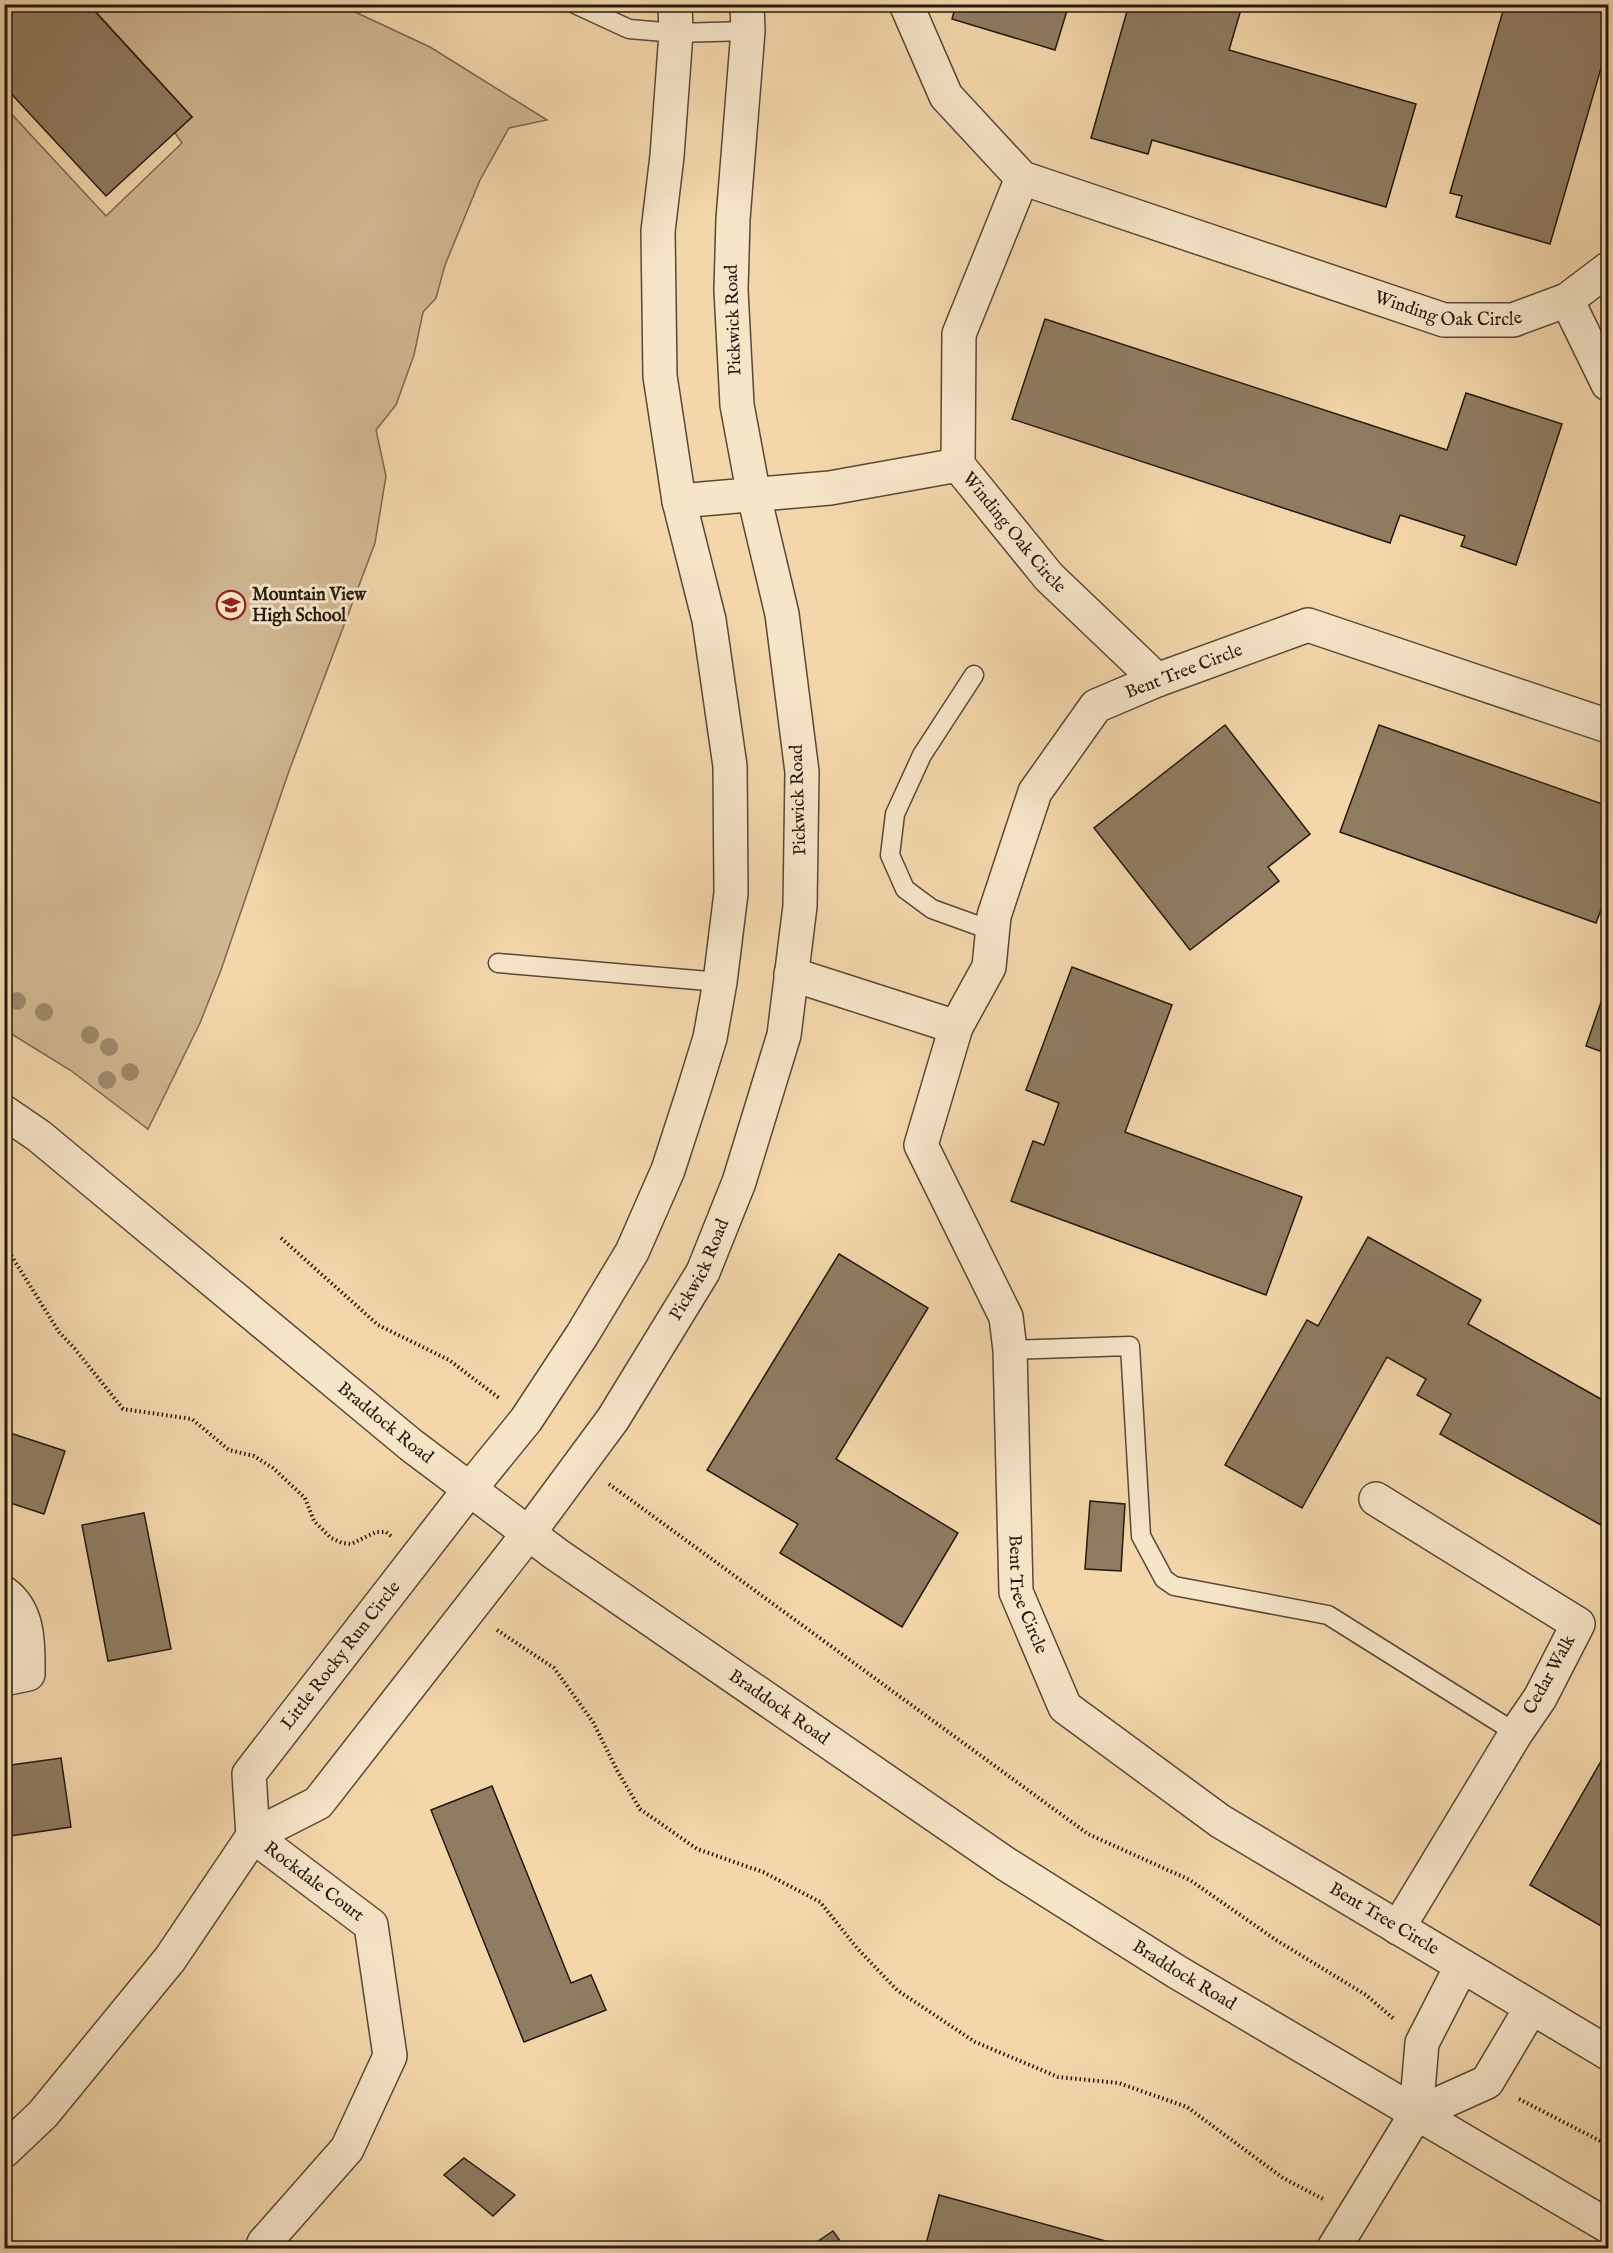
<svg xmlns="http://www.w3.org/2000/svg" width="1613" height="2253" font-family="'IM FELL English',serif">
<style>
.green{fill:#d0b791;stroke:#7a6851;stroke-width:1.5}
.building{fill:#907c61;stroke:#241911;stroke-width:1.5}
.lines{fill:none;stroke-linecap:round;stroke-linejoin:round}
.service-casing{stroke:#584838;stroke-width:21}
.minor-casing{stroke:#584838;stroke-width:36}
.tertiary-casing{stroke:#584838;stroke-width:36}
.path{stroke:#241911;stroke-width:4;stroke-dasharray:1.5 3;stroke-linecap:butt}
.service{stroke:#f7e5c8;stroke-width:18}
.minor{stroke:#f7e5c8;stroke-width:33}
.tertiary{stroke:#f7e5c8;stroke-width:33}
.tree{fill:#9e886b}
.labels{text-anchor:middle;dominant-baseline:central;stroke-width:6;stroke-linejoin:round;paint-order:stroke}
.street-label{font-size:18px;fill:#241911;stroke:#f7e5c8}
.poi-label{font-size:18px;font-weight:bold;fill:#241911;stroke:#f7e5c8;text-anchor:start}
</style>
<rect width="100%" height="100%" fill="#f3d7ab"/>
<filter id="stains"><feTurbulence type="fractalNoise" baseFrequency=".00333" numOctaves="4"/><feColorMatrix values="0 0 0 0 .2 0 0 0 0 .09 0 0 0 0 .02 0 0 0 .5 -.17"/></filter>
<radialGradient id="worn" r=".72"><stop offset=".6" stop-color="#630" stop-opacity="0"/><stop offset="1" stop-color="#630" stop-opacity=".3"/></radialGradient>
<path class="green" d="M338,4l92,43 117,73 -38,8 -29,52 -35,85 -9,33 -13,14 -9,43 -18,50 -20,25 10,46 -11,67 -86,228 -68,199 -21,53 -52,106 -78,-59 -65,-40 -1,-924 102,110 76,-73 -7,-10 17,-16 -102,-112z"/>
<g class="building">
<path d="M4,4h84l104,113 -86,79 -102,-110z"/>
<path d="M956,4h113l-14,46 -103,-31z"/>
<path d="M1129,4l113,2 -13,44 187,54 -30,103 -234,-67 -4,14 -57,-16z"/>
<path d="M1505,4h103v40l-58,200 -94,-27 6,-21 -12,-3z"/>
<path d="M1045,319l402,131 19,-57 96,31 -46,141 -55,-19 4,-10 -65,-21 -10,28 -378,-124z"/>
<path d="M1225,725l85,109 -42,33 11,14 -89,69 -96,-122z"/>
<path d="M1379,725l229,81v97l-4,-1 -8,21 -256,-91z"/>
<path d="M1072,967l100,38 -47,127 177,65 -36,98 -255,-94 22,-60 11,4 15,-42 -33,-13z"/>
<path d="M1608,982v72l-22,-8z"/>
<path d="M1368,1237l113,63 -13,24 140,79v126l-168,-95 11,-20 -34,-19 9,-16 -39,-22 -85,151 -77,-43 82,-145 11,6z"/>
<path d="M839,1254l89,54 -92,151 122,74 -56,94 -122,-74 18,-29 -91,-54z"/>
<path d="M4,1431l61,20 -21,63 -40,-13z"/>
<path d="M1090,1501l35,3 -4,67 -36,-2z"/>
<path d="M144,1513l27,136 -63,12 -26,-136z"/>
<path d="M1608,1749v181l-78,-45z"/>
<path d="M61,1758l10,69 -67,10v-71z"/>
<path d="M492,1786l79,197 20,-8 15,35 -82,32 -93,-232z"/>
<path d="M464,2158l51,37 -22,21 -49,-41z"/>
<path d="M939,2195l192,53h-206z"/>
<path d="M833,2231l12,17h-37z"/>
</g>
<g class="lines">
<g class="service-casing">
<g id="service">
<path d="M575,4l54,25 47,4 72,-2"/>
<path d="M974,675l-52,80 -27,59 -5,41 15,34 27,20 61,22"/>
<path d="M498,963l222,19"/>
<path d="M1010,1350l120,-4 11,190 23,43 10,7 154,29 188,118"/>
</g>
</g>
<g class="minor-casing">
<g id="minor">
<path id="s1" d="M906,4l40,92 76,82 422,142h69l54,-20 41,-31"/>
<path id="s2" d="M1022,178l-63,156 -1,131 91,112 108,103"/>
<path d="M1567,300l41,84"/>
<path d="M679,501l151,-13 128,-23"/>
<path id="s3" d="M1608,726l-300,-101 -151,55 -61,26 -61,86 -41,124 -5,51 -33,60 -35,118 85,172 4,33 6,242 49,115 155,114 388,232"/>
<path d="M791,974l165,53"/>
<path d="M1376,1499l202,125 -38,74 -24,35 -118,195"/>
<path d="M4,1593c26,19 24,53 24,81l-24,5"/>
<path id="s4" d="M253,1836l118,89 19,131 -43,93 -83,94 -2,5"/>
<path id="s5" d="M253,1836l-4,-62 220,-284"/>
<path d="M1416,2114l71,-32 44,-74"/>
<path d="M4,2151l39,-37 127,-155 83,-123 65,-33 210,-269"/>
<path d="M1334,2248l82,-134 6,-71 39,-76"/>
</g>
</g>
<g class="tertiary-casing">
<g id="tertiary">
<path id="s6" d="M4,1112l35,24 372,309 145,109 450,310 171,108 431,254"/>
<path d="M469,1490l57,-70 56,-85 50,-83 36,-82 24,-74 18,-58 10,-56 11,-89 -1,-127 -21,-146 -30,-119 -19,-125 -2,-145 9,-75 9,-123 -1,-29"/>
<path id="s7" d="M528,1534l85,-115 90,-147 36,-90 45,-147 16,-129 2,-134 -20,-158 -28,-118 -17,-91 -6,-115 2,-71 15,-188 -1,-27"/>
</g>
</g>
<g class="path">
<path d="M281,1238l97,87 71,35 50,38"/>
<path d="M4,1244l55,88 16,17 48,60 69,10 37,31 25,6 19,12 32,30 9,23 17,17 11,5 9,1 25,-12h10l5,4"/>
<path d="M609,1484l479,350 102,46 86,60 90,55 28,24"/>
<path d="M497,1630l57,38 39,54 25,50 22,37 57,40 66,23 57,30 37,46 40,42 78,52 83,35 61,6 68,24 96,71 40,21"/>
<path d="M1519,2099l89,46"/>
</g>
<use href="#service" class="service"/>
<use href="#minor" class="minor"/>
<use href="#tertiary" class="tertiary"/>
</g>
<g class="tree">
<circle cx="17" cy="1001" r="9"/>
<circle cx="44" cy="1012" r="9"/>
<circle cx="90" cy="1035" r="9"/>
<circle cx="109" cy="1047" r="9"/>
<circle cx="130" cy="1072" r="9"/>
<circle cx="107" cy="1080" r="9"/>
</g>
<defs>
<g id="school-ring" transform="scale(1.5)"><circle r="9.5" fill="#f7e5c8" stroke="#8f2418" stroke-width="1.5"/><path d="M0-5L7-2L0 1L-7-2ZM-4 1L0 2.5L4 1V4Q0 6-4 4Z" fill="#8f2418"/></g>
</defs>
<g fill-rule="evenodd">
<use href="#school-ring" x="231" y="605"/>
</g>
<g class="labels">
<g class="street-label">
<text stroke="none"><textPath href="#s1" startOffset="660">Winding Oak Circle</textPath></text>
<text transform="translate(734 320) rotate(-92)">Pickwick Road</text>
<text stroke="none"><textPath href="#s2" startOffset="387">Winding Oak Circle</textPath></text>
<text transform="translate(1184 672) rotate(-21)">Bent Tree Circle</text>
<text transform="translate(799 800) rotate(-92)">Pickwick Road</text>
<text stroke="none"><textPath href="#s7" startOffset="316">Pickwick Road</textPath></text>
<text stroke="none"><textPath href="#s6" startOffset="492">Braddock Road</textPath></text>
<text stroke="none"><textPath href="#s3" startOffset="1494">Bent Tree Circle</textPath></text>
<text stroke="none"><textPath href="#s5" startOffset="212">Little Rocky Run Circle</textPath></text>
<text transform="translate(1550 1675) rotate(-61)">Cedar Walk</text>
<text stroke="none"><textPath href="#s6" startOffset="978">Braddock Road</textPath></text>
<text stroke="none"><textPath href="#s4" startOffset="76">Rockdale Court</textPath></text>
<text stroke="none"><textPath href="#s3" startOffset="1998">Bent Tree Circle</textPath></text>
<text stroke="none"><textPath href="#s6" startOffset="1464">Braddock Road</textPath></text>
</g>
<g class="poi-label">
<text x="252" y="595">Mountain View<tspan x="252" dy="21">High School</tspan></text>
</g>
</g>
<rect width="1613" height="2253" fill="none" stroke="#f3d7ab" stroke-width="24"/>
<rect x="6" y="6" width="1601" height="2241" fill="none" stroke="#241911" stroke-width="3"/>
<rect x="12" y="12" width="1589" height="2229" fill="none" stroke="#241911" stroke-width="1.5"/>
<rect width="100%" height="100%" filter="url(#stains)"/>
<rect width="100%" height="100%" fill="url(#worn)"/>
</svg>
